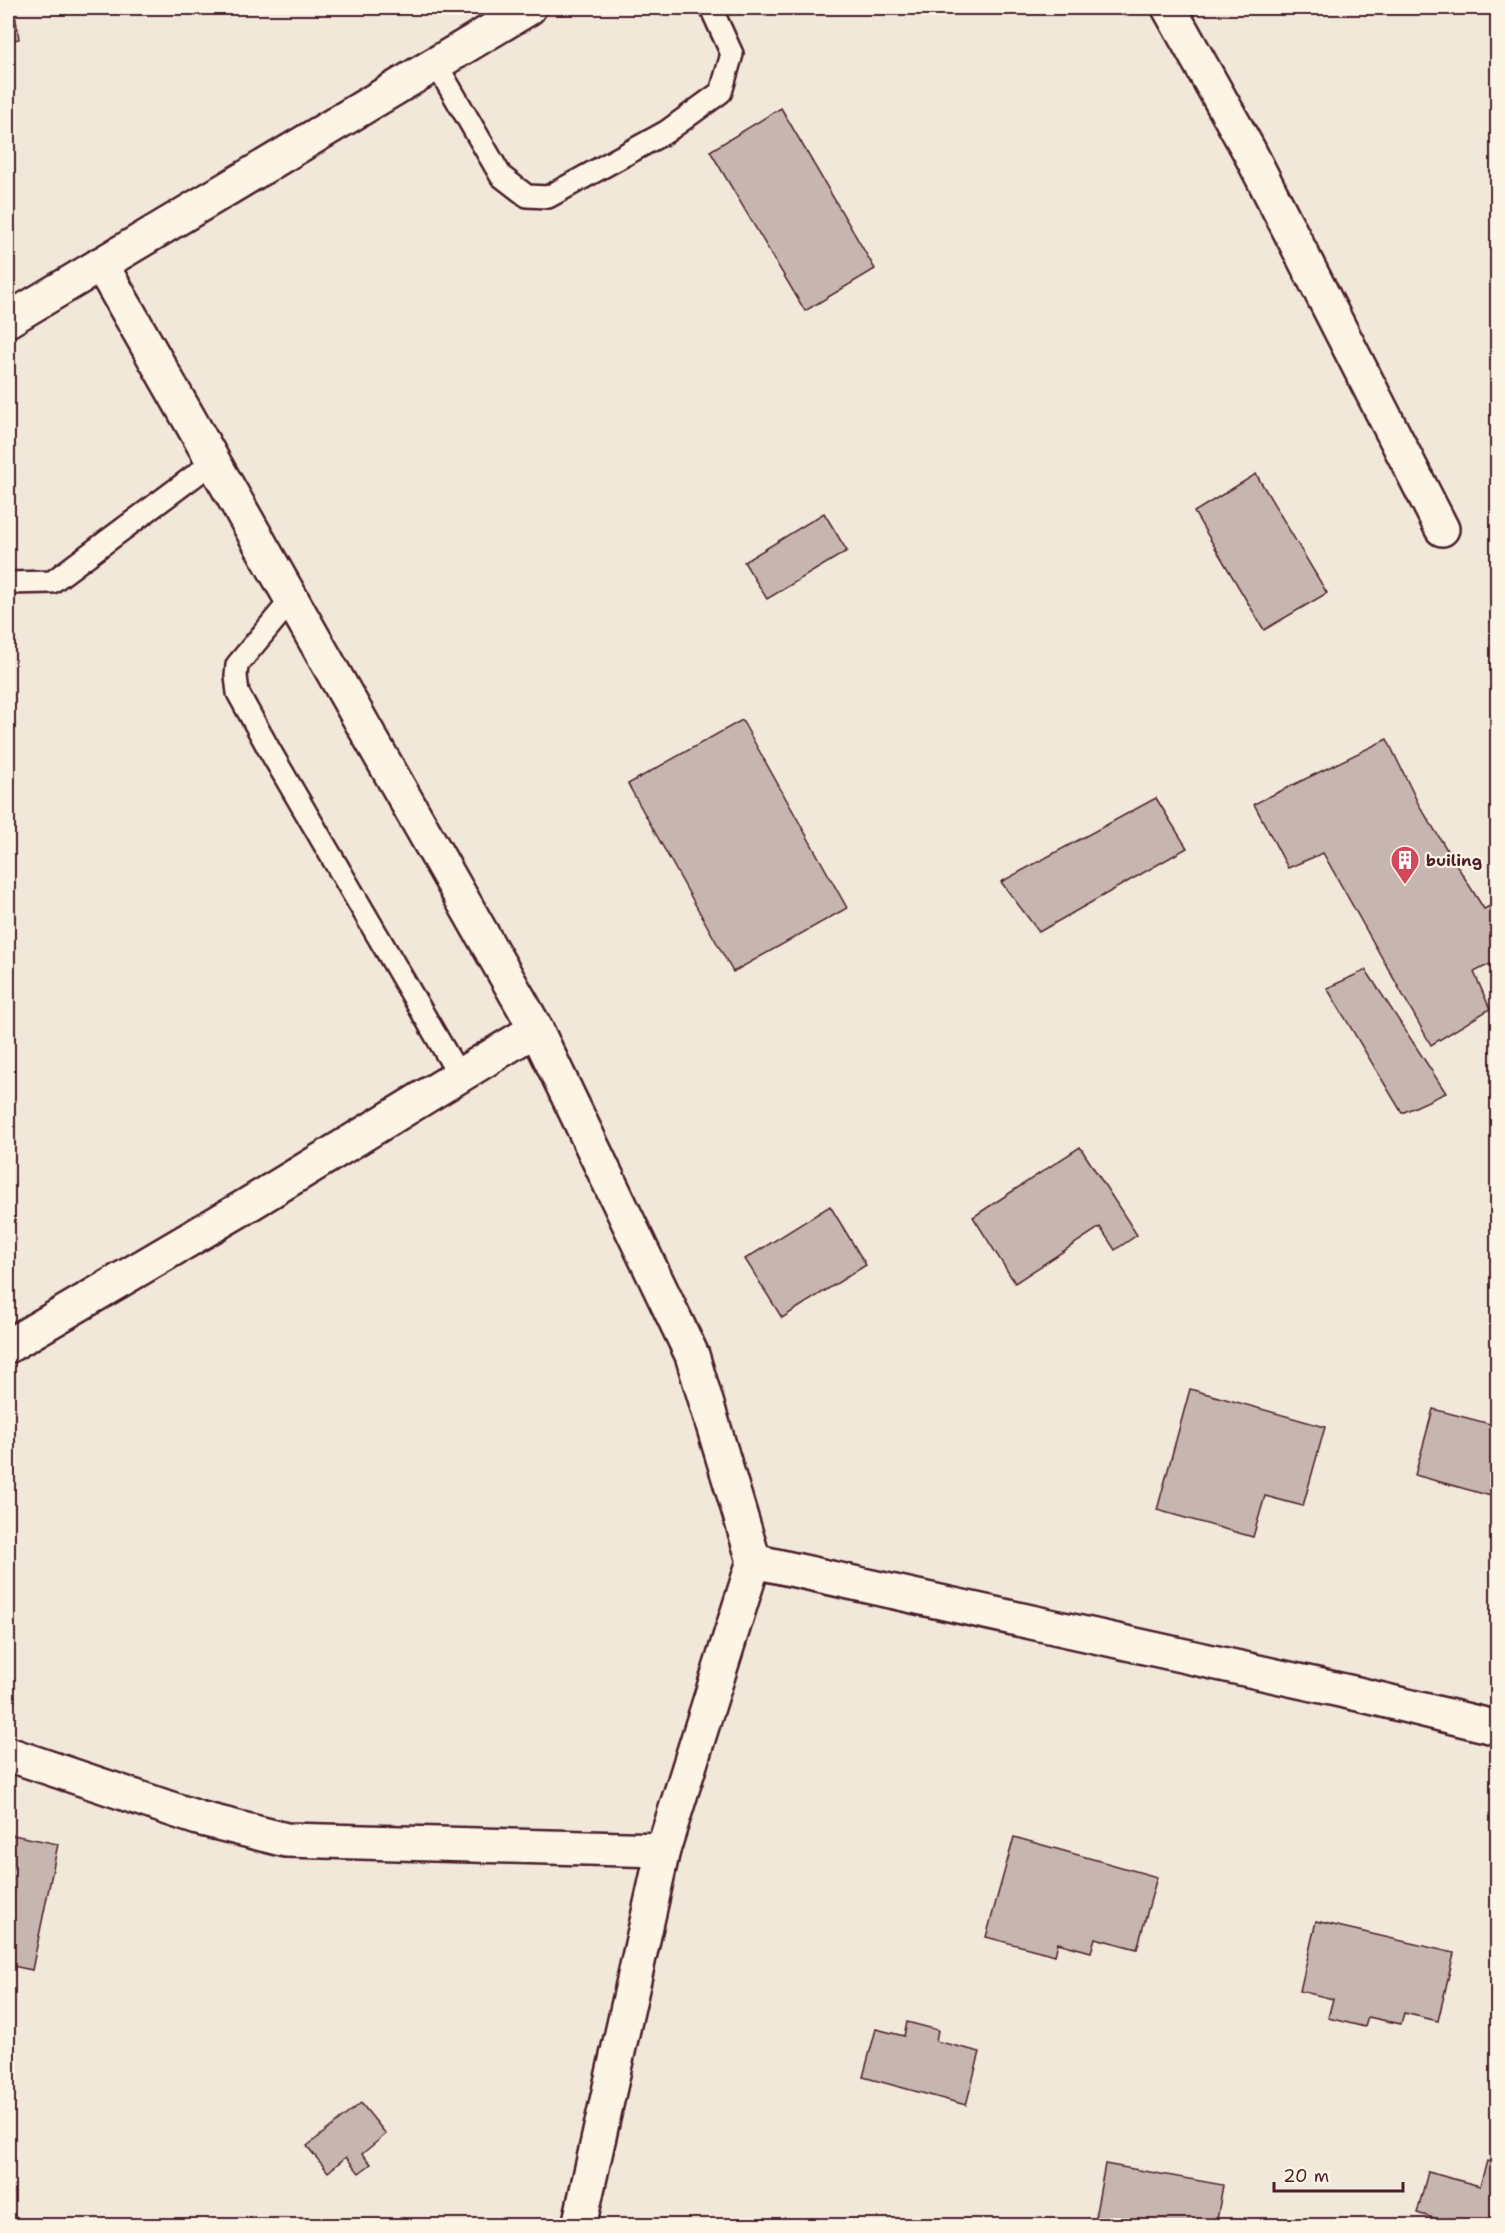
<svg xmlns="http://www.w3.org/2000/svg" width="1505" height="2233" font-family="'Shantell Sans',sans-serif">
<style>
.building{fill:#c7b6af;stroke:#4a1f2b;stroke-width:1.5}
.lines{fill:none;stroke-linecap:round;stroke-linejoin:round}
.service-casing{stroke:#4a1f2b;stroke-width:26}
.minor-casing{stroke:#4a1f2b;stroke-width:38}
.tertiary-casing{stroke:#4a1f2b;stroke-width:38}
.service{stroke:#fcf5e5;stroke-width:21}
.minor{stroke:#fcf5e5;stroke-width:33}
.tertiary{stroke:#fcf5e5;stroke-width:33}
.labels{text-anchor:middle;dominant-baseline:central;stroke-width:4.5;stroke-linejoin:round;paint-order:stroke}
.poi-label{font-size:16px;font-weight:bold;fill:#4a1f2b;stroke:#fcf5e5;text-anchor:start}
</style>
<rect width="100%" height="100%" fill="#f1e8da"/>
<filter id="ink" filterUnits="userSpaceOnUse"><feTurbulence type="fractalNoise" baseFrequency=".0167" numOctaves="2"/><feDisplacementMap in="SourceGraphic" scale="12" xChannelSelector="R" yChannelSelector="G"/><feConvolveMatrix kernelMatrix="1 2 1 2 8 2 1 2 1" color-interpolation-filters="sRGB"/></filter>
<g filter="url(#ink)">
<g class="building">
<path d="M8,8h6l5,31 -11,2z"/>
<path d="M781,108l94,161 -70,42 -95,-160z"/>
<path d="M1256,474l71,119 -63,37 -70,-118z"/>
<path d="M824,513l23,38 -80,48 -23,-37z"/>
<path d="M742,720l105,188 -114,64 -105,-188z"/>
<path d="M1387,739l32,66 65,104 14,-7v58l-24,12 16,37 -59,36 -108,-192 -35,15 -34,-64z"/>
<path d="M1156,798l31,50 -148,84 -38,-50z"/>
<path d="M1366,970l80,123 -44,20 -75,-125z"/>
<path d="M1080,1147l57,88 -22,15 -15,-23 -85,56 -42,-66z"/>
<path d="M830,1206l36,59 -84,53 -37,-59z"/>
<path d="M1190,1389l135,38 -22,79 -38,-10 -12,41 -96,-27z"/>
<path d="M1433,1409l65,17v72l-83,-23z"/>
<path d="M8,1834l50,10 -26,126 -24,-5z"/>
<path d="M1014,1837l143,40 -20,72 -42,-11 -4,14 -33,-9 -3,12 -69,-18z"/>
<path d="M1316,1921l138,32 -16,68 -34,-8 -3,11 -33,-7 -3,10 -37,-9 5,-19 -33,-8z"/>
<path d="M907,2022l31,8 -2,11 44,11 -14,53 -103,-28 13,-48 28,7z"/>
<path d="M361,2103l25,31 -24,20 9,10 -12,9 -13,-16 -18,15 -21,-26z"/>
<path d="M1487,2161l11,3v62h-38l-43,-13 11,-41 52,14z"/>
<path d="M1105,2164l118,21 -7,41h-81l-40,-8z"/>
</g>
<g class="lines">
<g class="service-casing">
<g id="service">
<path d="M436,64l65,112 26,20 21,1 118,-65 55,-40 11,-38 -21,-46"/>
<path d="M8,583l44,-1 161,-120"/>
<path d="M292,599l-55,66 -1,11 2,17 32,58 190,326"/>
</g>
</g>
<g class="minor-casing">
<g id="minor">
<path d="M1169,8l79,141 194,380"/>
<path d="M101,264l435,765 156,326 62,206 604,133 140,34"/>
<path d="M8,1346l233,-137 295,-180"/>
<path d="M8,1754l190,64 88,22 377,10"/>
<path d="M579,2226l84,-376 91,-289"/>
</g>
</g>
<g class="tertiary-casing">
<path id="tertiary" d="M8,320l521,-312"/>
</g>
<use href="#service" class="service"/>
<use href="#minor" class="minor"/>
<use href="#tertiary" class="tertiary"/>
</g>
</g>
<defs>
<g id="building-pin" transform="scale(1.5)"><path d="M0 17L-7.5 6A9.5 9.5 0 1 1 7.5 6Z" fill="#d1495b" stroke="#fcf5e5"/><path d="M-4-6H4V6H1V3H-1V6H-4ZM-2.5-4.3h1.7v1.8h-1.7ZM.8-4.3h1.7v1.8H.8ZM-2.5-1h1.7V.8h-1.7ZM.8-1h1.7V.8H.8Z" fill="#fff"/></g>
</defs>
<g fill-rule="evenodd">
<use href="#building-pin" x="1405" y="860"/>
</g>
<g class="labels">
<g class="poi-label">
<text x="1426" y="860">builing</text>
</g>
</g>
<rect width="1505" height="2233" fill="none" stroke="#fcf5e5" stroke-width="30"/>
<rect x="15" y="15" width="1475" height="2203" fill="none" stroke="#4a1f2b" stroke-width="2" filter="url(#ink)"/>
<path d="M1274 2182v9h129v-9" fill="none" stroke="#4a1f2b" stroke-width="3"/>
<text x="1283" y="2182" font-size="18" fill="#4a1f2b" stroke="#fcf5e5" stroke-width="4.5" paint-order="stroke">20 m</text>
</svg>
